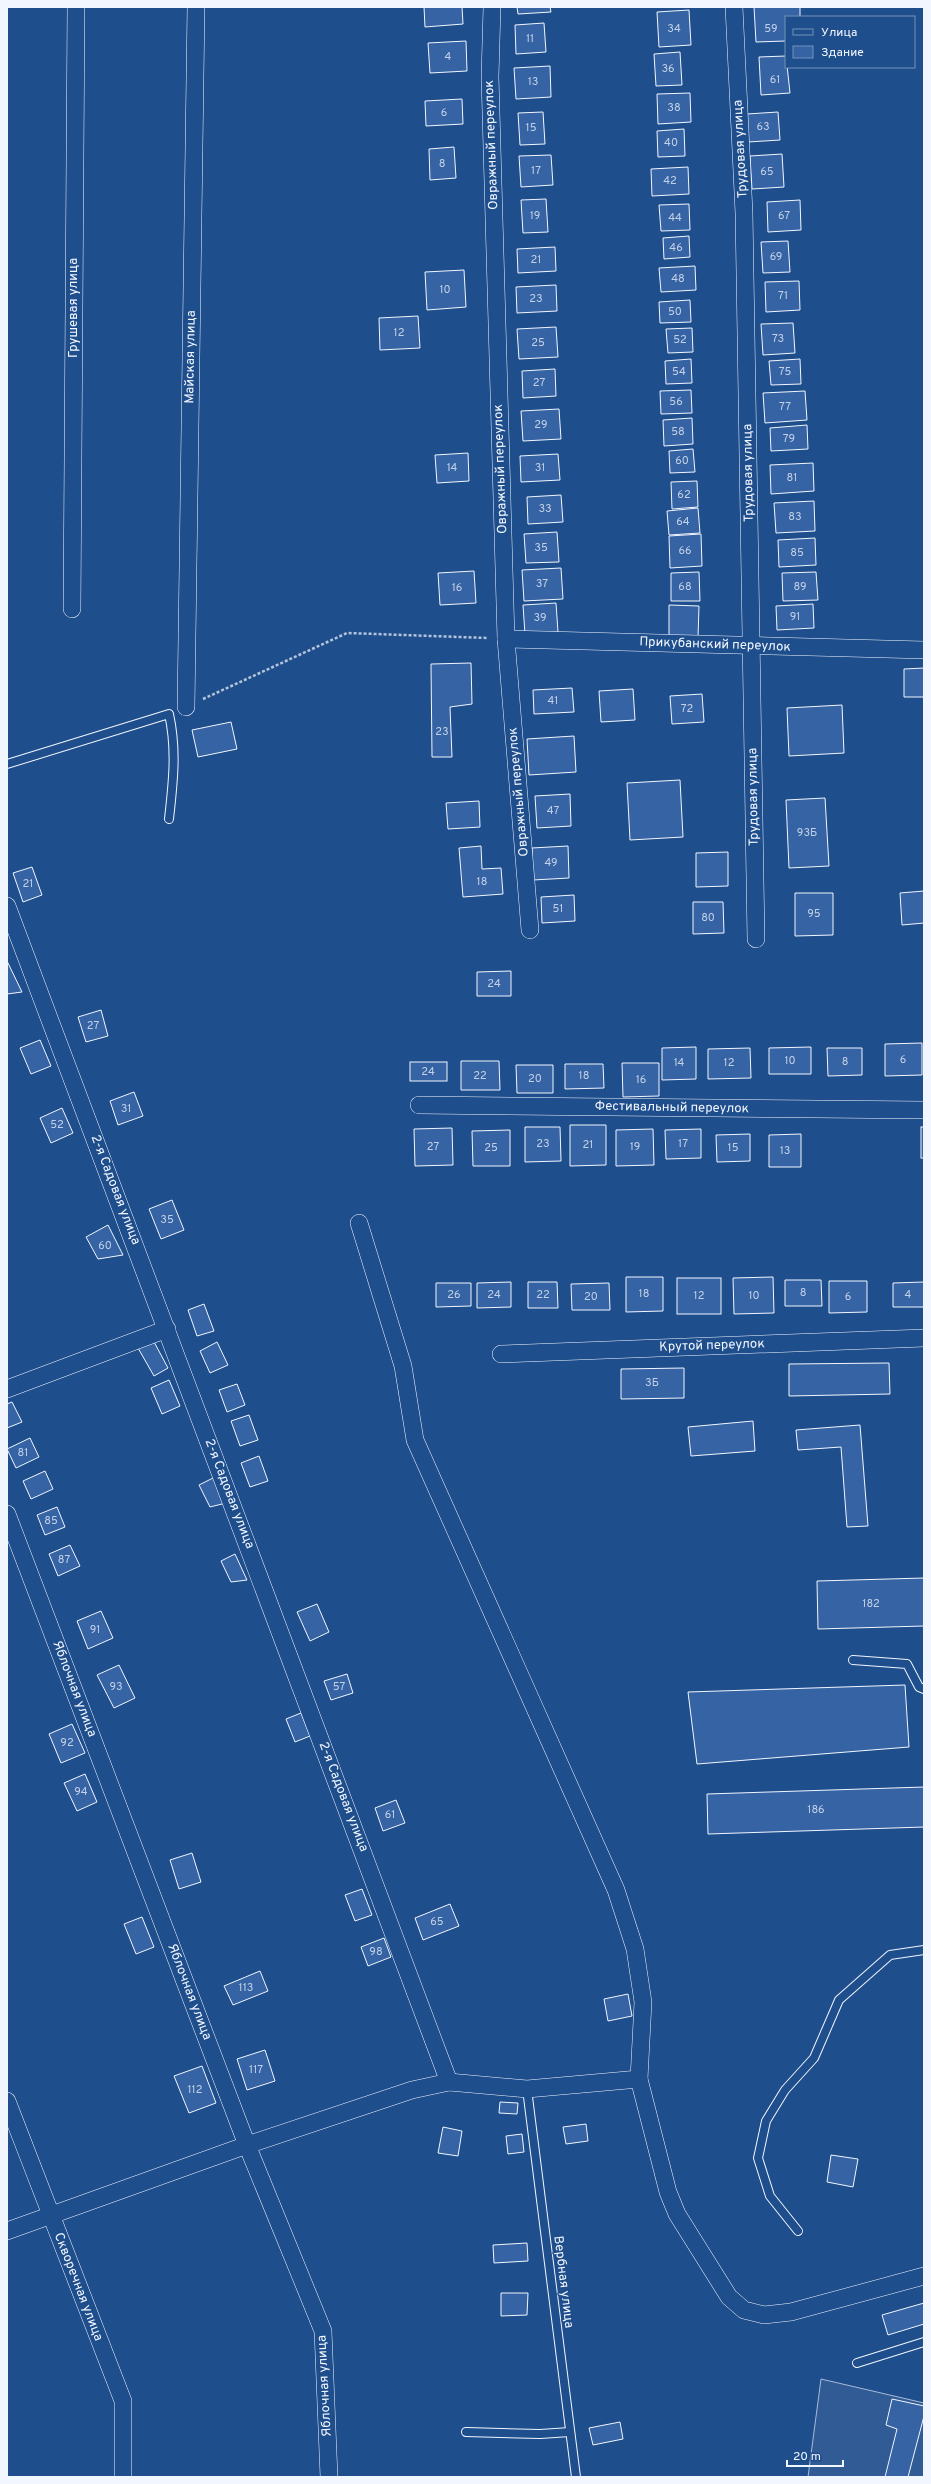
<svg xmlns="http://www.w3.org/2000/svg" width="931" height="2484" font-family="Overpass,sans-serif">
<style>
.parking{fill:#305b95;stroke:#a8bbd7}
.building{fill:#3563a3;stroke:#f2f6ff}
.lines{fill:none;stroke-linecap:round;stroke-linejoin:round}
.lane-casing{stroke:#f2f6ff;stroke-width:10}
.street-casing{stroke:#f2f6ff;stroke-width:18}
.path{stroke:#b3c4dc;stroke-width:2.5;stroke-dasharray:3 2;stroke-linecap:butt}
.lane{stroke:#1f4e8c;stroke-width:8}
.street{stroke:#1f4e8c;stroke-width:17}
.labels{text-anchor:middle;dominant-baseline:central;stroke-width:3;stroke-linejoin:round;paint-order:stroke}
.number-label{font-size:11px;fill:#c3d1e8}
.street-label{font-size:13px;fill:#f2f6ff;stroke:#1f4e8c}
</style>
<rect width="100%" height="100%" fill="#1f4e8c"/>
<path class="parking" d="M821,2379l103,24v74h-116z"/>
<g class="building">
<path d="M424,7h38l1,17 -38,3z"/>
<path d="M517,7h33l1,5 -33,2z"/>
<path d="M754,7h46v10h-14v24l-30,1z"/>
<path d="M689,10l2,35 -32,2 -2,-35z"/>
<path d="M544,23l2,29 -30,2 -1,-29z"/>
<path d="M466,41l1,30 -37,2 -2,-30z"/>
<path d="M680,52l2,33 -26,1 -2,-32z"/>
<path d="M786,56l4,37 -29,2 -2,-38z"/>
<path d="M550,66l1,31 -35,2 -2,-31z"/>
<path d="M690,93l1,29 -33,2 -1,-30z"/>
<path d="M462,99l1,25 -37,2 -1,-25z"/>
<path d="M543,112l2,32 -25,1 -2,-32z"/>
<path d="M778,112l2,28 -32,2 -1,-28z"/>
<path d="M684,129l1,27 -27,1 -1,-26z"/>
<path d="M454,147l2,31 -26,2 -1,-31z"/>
<path d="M782,154l2,33 -32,2 -2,-33z"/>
<path d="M551,155l2,30 -32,2 -2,-31z"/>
<path d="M688,167l1,27 -37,2 -1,-27z"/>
<path d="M546,199l2,33 -25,1 -2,-33z"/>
<path d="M800,200l1,30 -33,2 -1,-30z"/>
<path d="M689,204l1,26 -29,1 -2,-26z"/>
<path d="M689,236l1,21 -26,2 -1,-21z"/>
<path d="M788,241l2,31 -27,1 -2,-31z"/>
<path d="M555,247l1,24 -38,2 -1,-24z"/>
<path d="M695,266l1,24 -35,2 -2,-24z"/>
<path d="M464,270l2,37 -39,3 -2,-38z"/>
<path d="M799,281l1,29 -34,2 -1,-30z"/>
<path d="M556,285l1,26 -40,2 -1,-26z"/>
<path d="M690,300l1,22 -31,1 -1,-21z"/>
<path d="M418,316l2,32 -40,2 -1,-32z"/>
<path d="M793,323l2,30 -32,2 -2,-31z"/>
<path d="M556,327l2,30 -39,2 -2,-30z"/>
<path d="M692,328l1,24 -25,1 -2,-24z"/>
<path d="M691,359l1,24 -26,1 -1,-23z"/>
<path d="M800,359l1,25 -30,1 -2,-24z"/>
<path d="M555,369l1,27 -33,2 -1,-27z"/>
<path d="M691,390l1,23 -31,1 -1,-23z"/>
<path d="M805,391l2,29 -42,3 -2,-30z"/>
<path d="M559,409l2,30 -38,2 -2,-30z"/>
<path d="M692,418l1,26 -29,2 -1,-26z"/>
<path d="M807,425l1,24 -37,2 -1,-23z"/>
<path d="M693,449l2,23 -25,1 -1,-22z"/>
<path d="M468,453l1,28 -32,2 -2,-28z"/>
<path d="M558,454l2,26 -39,2 -1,-26z"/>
<path d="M813,463l1,28 -43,3 -1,-29z"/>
<path d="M697,481l1,26 -26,2 -1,-27z"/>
<path d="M561,495l2,27 -35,2 -1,-27z"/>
<path d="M814,501l1,30 -39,2 -2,-30z"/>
<path d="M698,508l2,25 -31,2 -2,-24z"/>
<path d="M557,532l2,30 -33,1 -2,-29z"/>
<path d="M701,534l1,32 -32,2 -1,-32z"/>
<path d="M815,538l1,27 -37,2 -1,-27z"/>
<path d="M561,568l2,31 -39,2 -2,-31z"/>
<path d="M474,571l2,32 -36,2 -2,-32z"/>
<path d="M699,572l1,29h-29v-28z"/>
<path d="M816,572l2,28 -35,1 -1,-28z"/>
<path d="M556,603l2,29 -33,2 -2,-29z"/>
<path d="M813,604l1,24 -37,2 -1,-24z"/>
<path d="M669,605l30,1 -1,32 -29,-1z"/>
<path d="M471,663l1,41 -22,3 2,50h-20l-1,-93z"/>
<path d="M924,668v29h-20v-28z"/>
<path d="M572,688l2,24 -40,2 -1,-24z"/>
<path d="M633,689l2,31 -34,2 -2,-31z"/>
<path d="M702,694l2,28 -32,2 -2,-28z"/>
<path d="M842,705l2,48 -55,3 -2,-48z"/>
<path d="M231,722l6,27 -39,8 -6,-27z"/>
<path d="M574,736l2,36 -47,3 -2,-36z"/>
<path d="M680,780l3,57 -53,3 -3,-57z"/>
<path d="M570,794l1,32 -34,2 -2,-32z"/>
<path d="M825,798l4,68 -40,2 -3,-68z"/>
<path d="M479,801l1,26 -32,2 -2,-26z"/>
<path d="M481,846l1,23 19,-1 2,26 -40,3 -4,-49z"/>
<path d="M568,846l1,32 -36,2 -1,-32z"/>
<path d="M728,852v34l-32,1v-34z"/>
<path d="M32,867l10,28 -19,7 -10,-29z"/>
<path d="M924,891v32l-22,2 -2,-32z"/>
<path d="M795,893h38v42l-38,1z"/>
<path d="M574,895l1,26 -33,2 -1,-26z"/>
<path d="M693,902h30l1,31 -31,1z"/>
<path d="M7,961l15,31 -15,2z"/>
<path d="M511,971v25h-34v-24z"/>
<path d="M101,1010l7,26 -22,6 -8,-25z"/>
<path d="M40,1040l11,26 -20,8 -11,-26z"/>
<path d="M922,1043v32l-37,1v-32z"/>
<path d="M696,1047v32l-34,1v-32z"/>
<path d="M811,1047v27h-42v-26z"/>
<path d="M750,1048l1,30 -43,1v-30z"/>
<path d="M827,1048h35v27l-34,1z"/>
<path d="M461,1061h38l1,29h-39z"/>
<rect x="410" y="1062" width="37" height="19"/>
<path d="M622,1063h37v33l-36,1z"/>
<path d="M565,1064h38l1,24 -39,1z"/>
<path d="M516,1065h37v28h-36z"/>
<path d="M134,1092l9,24 -25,9 -8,-24z"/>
<path d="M62,1108l11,25 -22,10 -11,-25z"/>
<path d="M570,1125h36v40l-36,1z"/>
<path d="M525,1127h35l1,34 -36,1z"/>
<rect x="921" y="1127" width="3" height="31"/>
<path d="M452,1128l1,37 -38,1 -1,-37z"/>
<path d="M653,1129l1,36 -38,1v-36z"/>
<path d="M701,1129v29l-35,1 -1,-29z"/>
<path d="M510,1130v36h-37l-1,-35z"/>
<path d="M750,1134v27l-33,1 -1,-27z"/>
<path d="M801,1134v33h-32v-32z"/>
<path d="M172,1200l12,30 -23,9 -12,-30z"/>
<path d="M108,1225l15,30 -25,4 -12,-22z"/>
<path d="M626,1277h37v34l-37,1z"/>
<path d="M773,1277l1,36 -40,1 -1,-36z"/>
<rect x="677" y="1278" width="44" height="36"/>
<path d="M785,1280h36l1,26h-37z"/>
<path d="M829,1281h38v31l-38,1z"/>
<path d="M511,1282v25l-34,1v-25z"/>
<path d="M528,1282h29l1,26h-30z"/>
<path d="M924,1282v25h-31v-24z"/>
<path d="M436,1283h35v23l-35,1z"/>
<path d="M609,1283l1,27h-38l-1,-26z"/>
<path d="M204,1304l10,27 -17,5 -9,-26z"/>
<path d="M153,1340l15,28 -14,8 -16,-28z"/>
<path d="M217,1342l11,23 -18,8 -10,-22z"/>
<path d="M889,1363l1,31 -101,2v-32z"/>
<path d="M684,1368v30l-63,1v-30z"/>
<path d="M169,1380l11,26 -18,8 -11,-26z"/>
<path d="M237,1384l8,21 -18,7 -8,-22z"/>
<path d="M12,1402l10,20 -15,6v-24z"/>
<path d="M249,1415l9,25 -18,6 -9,-25z"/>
<path d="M753,1421l2,30 -64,5 -3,-29z"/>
<path d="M860,1425l8,101 -21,1 -6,-80 -43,3 -2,-20z"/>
<path d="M30,1438l9,19 -23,11 -9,-19z"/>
<path d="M259,1456l9,25 -18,6 -9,-24z"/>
<path d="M45,1471l8,18 -22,10 -8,-18z"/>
<path d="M213,1478l13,25 -16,4 -11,-22z"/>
<path d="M57,1507l8,20 -20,8 -8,-20z"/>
<path d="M70,1545l10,21 -22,10 -9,-22z"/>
<path d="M235,1554l12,26 -16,2 -10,-21z"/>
<path d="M924,1578v48l-106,3 -1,-48z"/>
<path d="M317,1604l12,28 -19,9 -13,-29z"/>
<path d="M101,1611l12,27 -25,11 -11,-28z"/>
<path d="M119,1665l16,33 -21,10 -17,-33z"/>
<path d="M347,1674l6,19 -22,7 -7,-19z"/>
<path d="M905,1685l4,62 -212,17 -9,-72z"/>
<path d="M301,1713l9,23 -15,6 -9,-23z"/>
<path d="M72,1724l13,29 -24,10 -12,-29z"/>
<path d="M85,1774l12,28 -20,9 -13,-28z"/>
<path d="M924,1787v40l-216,7 -1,-40z"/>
<path d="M396,1800l9,23 -22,8 -8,-23z"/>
<path d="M192,1853l9,29 -22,7 -9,-29z"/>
<path d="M362,1889l10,26 -17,6 -10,-26z"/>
<path d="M450,1904l9,22 -36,14 -8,-22z"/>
<path d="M142,1917l12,30 -18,7 -12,-30z"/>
<path d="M384,1938l7,19 -23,9 -7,-19z"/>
<path d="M260,1971l8,20 -35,14 -9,-19z"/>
<path d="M628,1994l4,22 -24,5 -4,-22z"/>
<path d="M265,2050l10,31 -28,9 -10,-31z"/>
<path d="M202,2066l14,37 -27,10 -15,-37z"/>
<path d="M500,2102l18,1 -1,11 -18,-1z"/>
<path d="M586,2124l2,17 -22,3 -3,-17z"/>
<path d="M443,2127l19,4 -4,25 -20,-3z"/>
<path d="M522,2134l2,18 -16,2 -2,-18z"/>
<path d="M831,2155l27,4 -5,28 -26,-5z"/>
<path d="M527,2243l1,18 -34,2 -1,-18z"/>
<path d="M501,2293h27l-1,22 -26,1z"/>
<path d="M924,2303v21l-36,11 -6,-20z"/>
<path d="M892,2399l32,7v10l-16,61h-23l12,-48 -11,-4z"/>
<path d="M620,2422l3,17 -30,6 -4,-17z"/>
</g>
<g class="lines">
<g class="lane-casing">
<g id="lane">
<path d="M7,764l162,-50c8,36 4,69 0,105"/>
<path d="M853,1660l54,4 12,23 5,2"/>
<path d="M527,2089l49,388"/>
<path d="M798,2231l-28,-35 -12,-38 8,-37 19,-31 29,-32 25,-58 51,-45 34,-5"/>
<path d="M857,2363l67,-21"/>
<path d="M466,2432l74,2 30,-2"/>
</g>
</g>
<g class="street-casing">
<g id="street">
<path d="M492,7l-2,70 16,562 24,291"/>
<path d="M734,7l10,206 12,726"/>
<path d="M72,609l4,-602"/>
<path d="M506,639l418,11"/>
<path d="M186,707l10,-700"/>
<path d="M7,906l442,1176"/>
<path d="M419,1105l505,5"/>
<path d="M359,1223l44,143 12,74 201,450 19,59 8,53 -4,77"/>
<path d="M501,1354l423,-16"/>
<path d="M7,1389l160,-60"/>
<path d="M7,1514l240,631 76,186 6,146"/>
<path d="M7,2101l116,300v76"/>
<path d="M7,2231l240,-86 165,-55 37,-8 78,7 112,-10 29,113 9,22 52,83 15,13 20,5 27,-3 133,-36"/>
</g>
</g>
<path class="path" d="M203,699l144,-66 141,5"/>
<use href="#lane" class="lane"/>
<use href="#street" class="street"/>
</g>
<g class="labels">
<g class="number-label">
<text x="674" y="29">34</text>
<text x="771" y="29">59</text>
<text x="530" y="39">11</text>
<text x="448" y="57">4</text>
<text x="668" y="69">36</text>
<text x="775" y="80">61</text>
<text x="533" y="82">13</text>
<text x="674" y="108">38</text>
<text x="444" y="113">6</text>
<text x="763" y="127">63</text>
<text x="531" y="128">15</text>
<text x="671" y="143">40</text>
<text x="442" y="164">8</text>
<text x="536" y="171">17</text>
<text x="767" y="172">65</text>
<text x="670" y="181">42</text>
<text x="535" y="216">19</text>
<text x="784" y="216">67</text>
<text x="675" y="218">44</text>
<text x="676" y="248">46</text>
<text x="776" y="257">69</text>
<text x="536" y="260">21</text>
<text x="678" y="279">48</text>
<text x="445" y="290">10</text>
<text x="783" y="296">71</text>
<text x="536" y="299">23</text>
<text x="675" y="312">50</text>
<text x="399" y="333">12</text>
<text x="778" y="339">73</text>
<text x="680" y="340">52</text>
<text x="538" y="343">25</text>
<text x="679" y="372">54</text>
<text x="785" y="372">75</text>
<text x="539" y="383">27</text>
<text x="676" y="402">56</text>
<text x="785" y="407">77</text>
<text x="541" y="425">29</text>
<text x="678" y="432">58</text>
<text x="789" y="439">79</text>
<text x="682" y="461">60</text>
<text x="452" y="468">14</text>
<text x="540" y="468">31</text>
<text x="792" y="478">81</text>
<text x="684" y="495">62</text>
<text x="545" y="509">33</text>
<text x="795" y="517">83</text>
<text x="683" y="522">64</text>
<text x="541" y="548">35</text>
<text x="685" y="551">66</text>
<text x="797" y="553">85</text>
<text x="542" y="584">37</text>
<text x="685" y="587">68</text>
<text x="800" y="587">89</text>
<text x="457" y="588">16</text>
<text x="795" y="617">91</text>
<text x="540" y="618">39</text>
<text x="553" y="701">41</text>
<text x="687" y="709">72</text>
<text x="442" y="732">23</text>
<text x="553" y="811">47</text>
<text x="807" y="833">93Б</text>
<text x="551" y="863">49</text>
<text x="482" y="882">18</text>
<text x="28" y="884">21</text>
<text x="558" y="909">51</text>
<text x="814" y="914">95</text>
<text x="708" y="918">80</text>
<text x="494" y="984">24</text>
<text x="93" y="1026">27</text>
<text x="903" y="1060">6</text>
<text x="790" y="1061">10</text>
<text x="845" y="1062">8</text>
<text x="679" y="1063">14</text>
<text x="729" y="1063">12</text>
<text x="428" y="1072">24</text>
<text x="480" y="1076">22</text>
<text x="584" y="1076">18</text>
<text x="535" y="1079">20</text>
<text x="641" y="1080">16</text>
<text x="126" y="1109">31</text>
<text x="57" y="1125">52</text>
<text x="543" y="1144">23</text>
<text x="683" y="1144">17</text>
<text x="588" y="1145">21</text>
<text x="433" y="1147">27</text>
<text x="635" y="1147">19</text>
<text x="491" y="1148">25</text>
<text x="733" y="1148">15</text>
<text x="785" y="1151">13</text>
<text x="167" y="1220">35</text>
<text x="105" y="1246">60</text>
<text x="803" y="1293">8</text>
<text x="644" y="1294">18</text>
<text x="454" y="1295">26</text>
<text x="494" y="1295">24</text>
<text x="543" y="1295">22</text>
<text x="908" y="1295">4</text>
<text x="699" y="1296">12</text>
<text x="754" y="1296">10</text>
<text x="591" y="1297">20</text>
<text x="848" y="1297">6</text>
<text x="652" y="1383">3Б</text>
<text x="23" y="1453">81</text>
<text x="51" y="1521">85</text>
<text x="64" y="1560">87</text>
<text x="871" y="1604">182</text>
<text x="95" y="1630">91</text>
<text x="116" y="1687">93</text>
<text x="339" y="1687">57</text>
<text x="67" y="1743">92</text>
<text x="81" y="1792">94</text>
<text x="816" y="1810">186</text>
<text x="390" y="1815">61</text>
<text x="437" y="1922">65</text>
<text x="376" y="1952">98</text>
<text x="246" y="1988">113</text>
<text x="256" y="2070">117</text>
<text x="195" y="2090">112</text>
</g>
<g class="street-label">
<text transform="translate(492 145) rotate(-92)">Овражный переулок</text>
<text transform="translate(741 149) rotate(-93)">Трудовая улица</text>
<text transform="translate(74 308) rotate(-90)">Грушевая улица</text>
<text transform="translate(191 357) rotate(-89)">Майская улица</text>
<text transform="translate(501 469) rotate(-92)">Овражный переулок</text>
<text transform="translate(749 473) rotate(-91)">Трудовая улица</text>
<text transform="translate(715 645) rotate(2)">Прикубанский переулок</text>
<text transform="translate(519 792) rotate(-95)">Овражный переулок</text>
<text transform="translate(754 797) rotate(-91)">Трудовая улица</text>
<text transform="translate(672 1108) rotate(1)">Фестивальный переулок</text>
<text transform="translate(115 1190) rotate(69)">2-я Садовая улица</text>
<text transform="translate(712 1346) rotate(-2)">Крутой переулок</text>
<text transform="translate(229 1494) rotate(69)">2-я Садовая улица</text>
<text transform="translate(74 1689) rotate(69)">Яблочная улица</text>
<text transform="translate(343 1797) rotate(69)">2-я Садовая улица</text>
<text transform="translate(189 1992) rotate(69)">Яблочная улица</text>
<text transform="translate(563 2282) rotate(83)">Вербная улица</text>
<text transform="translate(78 2287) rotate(69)">Скворечная улица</text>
<text transform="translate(325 2386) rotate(-93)">Яблочная улица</text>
</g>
</g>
<rect width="931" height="2484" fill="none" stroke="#f2f6ff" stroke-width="16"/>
<rect x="785" y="16" width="130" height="52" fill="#1f4e8c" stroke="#7391ba"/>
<rect x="793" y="29" width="20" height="6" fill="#1f4e8c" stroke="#7391ba"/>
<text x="821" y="36" font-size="12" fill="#f2f6ff">Улица</text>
<rect x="793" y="46" width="20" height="12" fill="#3563a3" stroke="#7391ba"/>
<text x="821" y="56" font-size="12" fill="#f2f6ff">Здание</text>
<path d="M787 2460v6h56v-6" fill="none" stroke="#f2f6ff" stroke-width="2"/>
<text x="793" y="2460" font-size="12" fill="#f2f6ff" stroke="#1f4e8c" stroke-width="3" paint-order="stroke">20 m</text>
</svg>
